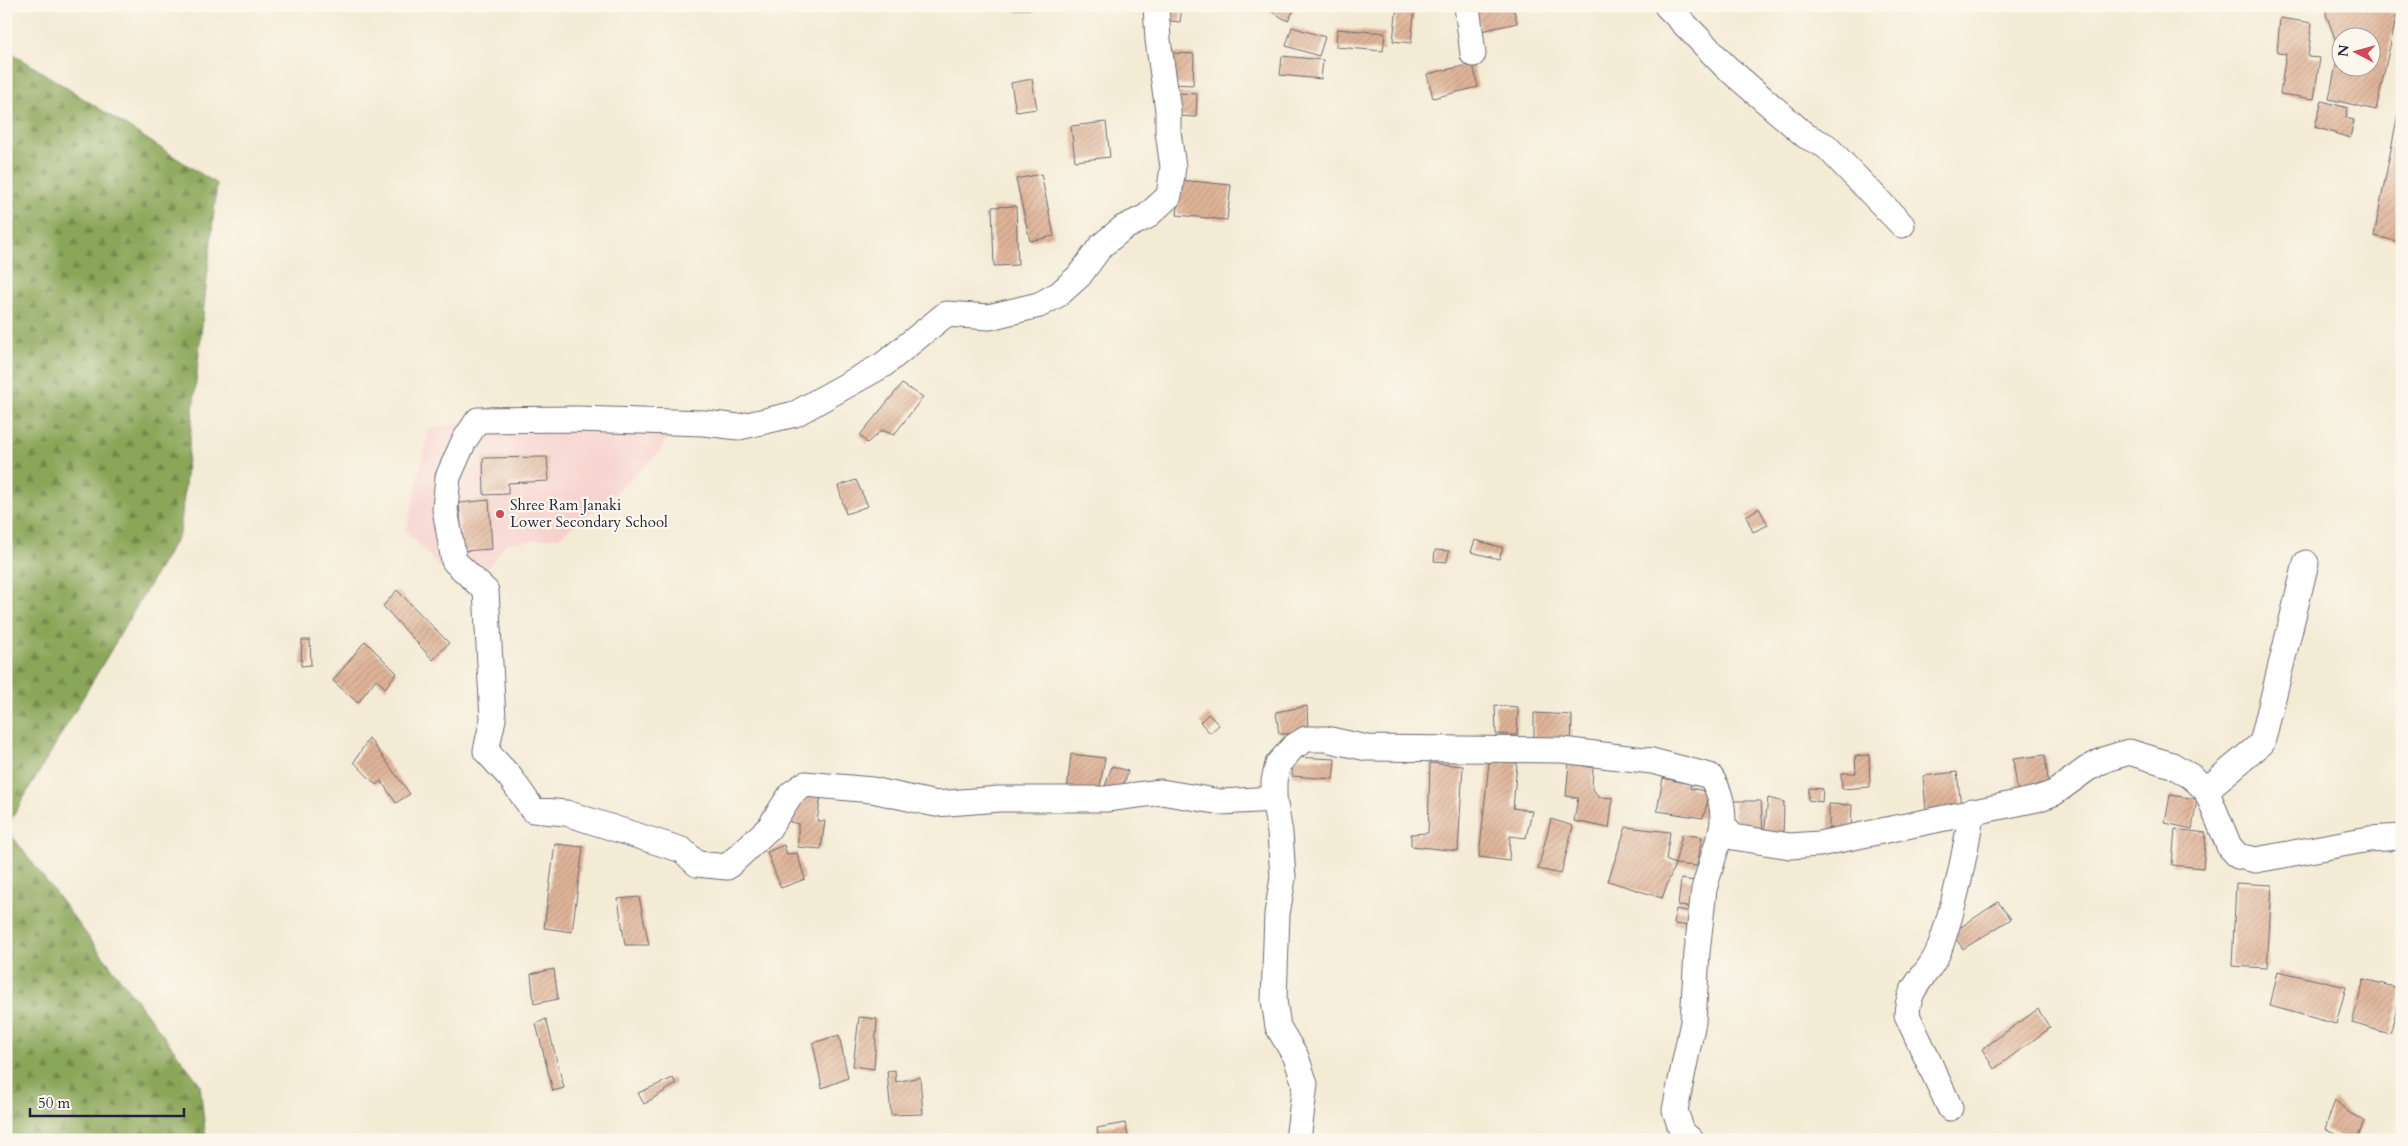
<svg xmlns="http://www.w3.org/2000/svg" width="2408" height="1146" font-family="Cardo,serif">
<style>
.built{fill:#f7d0cd}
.forest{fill:url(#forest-firs);stroke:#56644a}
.building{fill:url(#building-hatch);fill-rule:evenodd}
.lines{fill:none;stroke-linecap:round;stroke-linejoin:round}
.street-casing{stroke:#6c6871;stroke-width:27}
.street{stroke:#fff;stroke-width:25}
.poi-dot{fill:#d1495b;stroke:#fbf7ec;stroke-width:2}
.labels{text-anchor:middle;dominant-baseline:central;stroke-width:4.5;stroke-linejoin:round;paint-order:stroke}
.poi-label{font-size:15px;fill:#22223b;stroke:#fbf7ec;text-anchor:start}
</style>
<defs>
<pattern id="forest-firs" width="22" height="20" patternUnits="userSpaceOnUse" patternTransform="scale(1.25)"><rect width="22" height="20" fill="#8aa659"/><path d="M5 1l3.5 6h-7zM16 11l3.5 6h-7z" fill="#70874b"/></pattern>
<pattern id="building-hatch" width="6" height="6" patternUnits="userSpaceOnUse" patternTransform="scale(1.25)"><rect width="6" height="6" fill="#dfb498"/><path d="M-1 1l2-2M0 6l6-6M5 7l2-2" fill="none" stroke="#bf9a84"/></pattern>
</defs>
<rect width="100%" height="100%" fill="#fbf7ec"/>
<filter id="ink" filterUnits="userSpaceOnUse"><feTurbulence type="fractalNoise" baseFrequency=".02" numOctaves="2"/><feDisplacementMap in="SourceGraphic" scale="10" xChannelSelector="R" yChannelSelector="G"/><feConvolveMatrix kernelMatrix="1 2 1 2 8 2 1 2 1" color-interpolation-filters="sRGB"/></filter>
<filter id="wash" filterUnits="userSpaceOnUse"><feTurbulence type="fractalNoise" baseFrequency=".0096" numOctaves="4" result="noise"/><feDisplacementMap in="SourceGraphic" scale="20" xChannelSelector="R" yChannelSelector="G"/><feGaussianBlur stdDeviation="1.12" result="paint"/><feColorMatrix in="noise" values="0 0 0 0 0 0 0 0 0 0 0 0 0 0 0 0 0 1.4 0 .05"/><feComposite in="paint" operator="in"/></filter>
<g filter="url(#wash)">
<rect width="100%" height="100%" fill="#f4ebd5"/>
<path class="built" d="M679,418l-20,35 -47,43 -53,41 -53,7 -39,52 -61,-65 23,-102 41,-9z"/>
<path class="forest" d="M6,49l211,135 -37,349 -174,295 194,256 6,56h-200z"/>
<g id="blocks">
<g class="building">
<rect x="1013" y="6" width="21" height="3"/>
<path d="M1163,6h19l-2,16 -18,-2z"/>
<path d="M1269,6h27l-8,15 -21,-12z"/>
<path d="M1397,6h18l-4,37 -18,-2z"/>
<path d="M1475,6h38l4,17 -36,8z"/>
<path d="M2327,6h33l37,8 -21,96 -47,-11 10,-49 -13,-36zM2340,38h30v30h-30z"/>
<path d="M2280,18l32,5 -4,34 12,1 -6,41 -34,-5 6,-40 -9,-1z"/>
<path d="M1292,27l33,10 -6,19 -33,-10z"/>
<path d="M1337,29l48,4 -2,18 -47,-4z"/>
<path d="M1173,53l21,1 -1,31 -22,-1z"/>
<path d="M1282,56l41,4 -2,19 -41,-4z"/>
<path d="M1473,64l5,23 -45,11 -6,-24z"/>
<path d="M1032,79l5,30 -21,3 -5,-29z"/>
<path d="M1177,93l20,1 -1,23 -20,-1z"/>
<path d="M2401,98h1v144l-28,-6z"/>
<path d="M2322,101l26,7 -2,10 8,2 -4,18 -35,-11z"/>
<path d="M1106,122l4,35 -35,4 -4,-35z"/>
<path d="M1041,174l13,62 -24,5 -14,-62z"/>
<path d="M1180,180l51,5 -4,35 -50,-5z"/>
<path d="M1016,206l2,59 -24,1 -2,-59z"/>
<path d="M902,384l21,13 -29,38 -12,-5 -15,13 -7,-8z"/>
<path d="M547,457l2,24 -41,2v11l-24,1 -1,-37z"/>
<path d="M856,480l12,26 -22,8 -8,-28z"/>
<path d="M489,500l3,49 -29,2 -4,-48z"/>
<path d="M1759,508l9,17 -15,7 -7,-16z"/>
<path d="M1475,540l28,8 -4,11 -28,-7z"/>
<path d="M1435,550l14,1 -2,11 -13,-1z"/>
<path d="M397,590l52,53 -16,17 -50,-54z"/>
<path d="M302,640h8l1,25 -10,1z"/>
<path d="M365,641l32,32 -12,15 -9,-9 -18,24 -25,-22z"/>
<path d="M1495,705l23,2 -1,28 -21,-1z"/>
<path d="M1307,706l1,27 -29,1 -3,-22z"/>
<path d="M1534,713l38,2 -1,31 -37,-4z"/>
<path d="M1208,714l11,11 -9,8 -10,-11z"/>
<path d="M369,738l41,56 -14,9 -15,-22 -5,4 -22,-23z"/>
<path d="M1071,754l34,4 -6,34 -32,-2z"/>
<path d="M1869,755l1,32 -28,2 -1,-16h15l-1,-17z"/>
<path d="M2045,755l4,33 -31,7 -5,-36z"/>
<path d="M1293,757l42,2 -2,20 -41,-3z"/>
<path d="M1489,762l28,1 -4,45 19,3 -6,27 -16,-2 -1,25 -30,-4z"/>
<path d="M1430,763l33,3 -5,85 -47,-5v-12l17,-1z"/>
<path d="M1569,763l24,5 -1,20 7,9 14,1 -4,30 -35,-7 4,-23 -12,-2z"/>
<path d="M1112,766l16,5 -7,21 -17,-3z"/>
<path d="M1957,772l4,35 -35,4 -3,-35z"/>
<path d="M1663,778l28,6 -1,4 20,4 -7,26 -46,-7z"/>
<path d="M1809,788l14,1 -1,13 -14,-2z"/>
<path d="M821,795l-4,26h8l-4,28 -23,-2v-23l-8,-2v-24z"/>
<path d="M2170,795l27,4 -5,30 -27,-6z"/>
<path d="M1768,798l16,4 -1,37 -19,-4z"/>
<path d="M1734,801h27l2,32 -27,-1z"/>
<path d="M1829,804l23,1 -1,26 -22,2z"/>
<path d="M1551,819l22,7 -12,48 -23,-5z"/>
<path d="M1626,827l44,5 -4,28 9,4 -13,34 -54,-17z"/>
<path d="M2175,829l31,4 -3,35 -31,-3z"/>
<path d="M1682,834l20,3 -5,29 -22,-2z"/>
<path d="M555,844l28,3 -11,85 -28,-4z"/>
<path d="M784,845l3,9 10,-1 8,26 -24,9 -14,-36z"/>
<path d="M1681,879l14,2 -4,26 -13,-1z"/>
<path d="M2236,883l36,2 -5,83 -35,-2z"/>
<path d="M639,897l10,48h-24l-7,-46z"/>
<path d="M1998,902l13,17 -48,30 -11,-16z"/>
<path d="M1676,909l15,3 -1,14 -16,-2z"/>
<path d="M554,969l4,30 -24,5 -3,-30z"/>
<path d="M2278,971l68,16 -10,37 -66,-18z"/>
<path d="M2364,979l38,10 -12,45 -38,-11z"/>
<path d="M2038,1009l12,19 -56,41 -12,-20z"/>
<path d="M859,1017l18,2 -3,50 -21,-3z"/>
<path d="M546,1019l18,69 -11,3 -17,-67z"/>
<path d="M839,1035l9,43 -26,10 -9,-45z"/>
<path d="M895,1070l1,12 24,-5 3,37 -32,1 -4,-44z"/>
<path d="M673,1078l3,6 -32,20 -6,-11z"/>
<path d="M2335,1100l13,12 16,9 -7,19h-11l-21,-11z"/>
<path d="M1125,1123l4,17h-30l-2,-12z"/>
</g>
</g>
</g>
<g filter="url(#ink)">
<use href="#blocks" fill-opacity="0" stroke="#6c6871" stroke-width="1"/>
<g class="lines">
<g class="street-casing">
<g id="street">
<path d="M1156,6l2,34 10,70v22l5,35 -4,29 -23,21 -23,11 -22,18 -22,30 -20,18 -20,11 -50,12 -43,-3 -63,51 -88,49 -56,13 -35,-4 -127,-4 -99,1 -14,21 -16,36 -3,32 9,52 32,30 7,128 -7,32 24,26 23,33 33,3 116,37 15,14 30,3 42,-39 22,-34 14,-10 67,6 64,14 63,-5h107l55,-7 60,10 53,-3"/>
<path d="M1467,6l6,48"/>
<path d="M1667,6l58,60 81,70 20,10 76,79"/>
<path d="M2206,790l56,-47 44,-180"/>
<path d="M1950,1108l-43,-93c1,-32 22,-39 32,-65 16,-44 25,-92 33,-139"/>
<path d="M1298,1140l7,-56 -9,-27 -18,-30 -4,-27 3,-86 6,-36 -3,-45 -6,-34v-18l4,-17 15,-17 13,-8h20l41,9 195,2 90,11 58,15c11,16 13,30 13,49l10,12 57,9 29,-2 218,-45 17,-6 33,-24 19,-10 23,-7 43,13 20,12 14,13 23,56 9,10 18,4 113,-21 33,-2"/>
<path d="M1691,1140l-9,-8 -7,-22 18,-88 4,-70 7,-63 19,-64"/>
</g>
</g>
<use href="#street" class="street"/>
</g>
</g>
<circle class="poi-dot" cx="500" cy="514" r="5"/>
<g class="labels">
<g class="poi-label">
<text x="510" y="505">Shree Ram Janaki<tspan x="510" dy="17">Lower Secondary School</tspan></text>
</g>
</g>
<rect width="2408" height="1146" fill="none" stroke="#fbf7ec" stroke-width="25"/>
<g transform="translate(2356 52) rotate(276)"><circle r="24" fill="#fbf7ec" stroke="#a4a2a5"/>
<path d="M0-4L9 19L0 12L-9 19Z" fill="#d1495b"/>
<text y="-8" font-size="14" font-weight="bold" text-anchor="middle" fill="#22223b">N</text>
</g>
<path d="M30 1108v8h154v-8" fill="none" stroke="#22223b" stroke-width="2.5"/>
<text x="38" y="1108" font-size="15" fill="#22223b" stroke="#fbf7ec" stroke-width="4" paint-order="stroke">50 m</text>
</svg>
